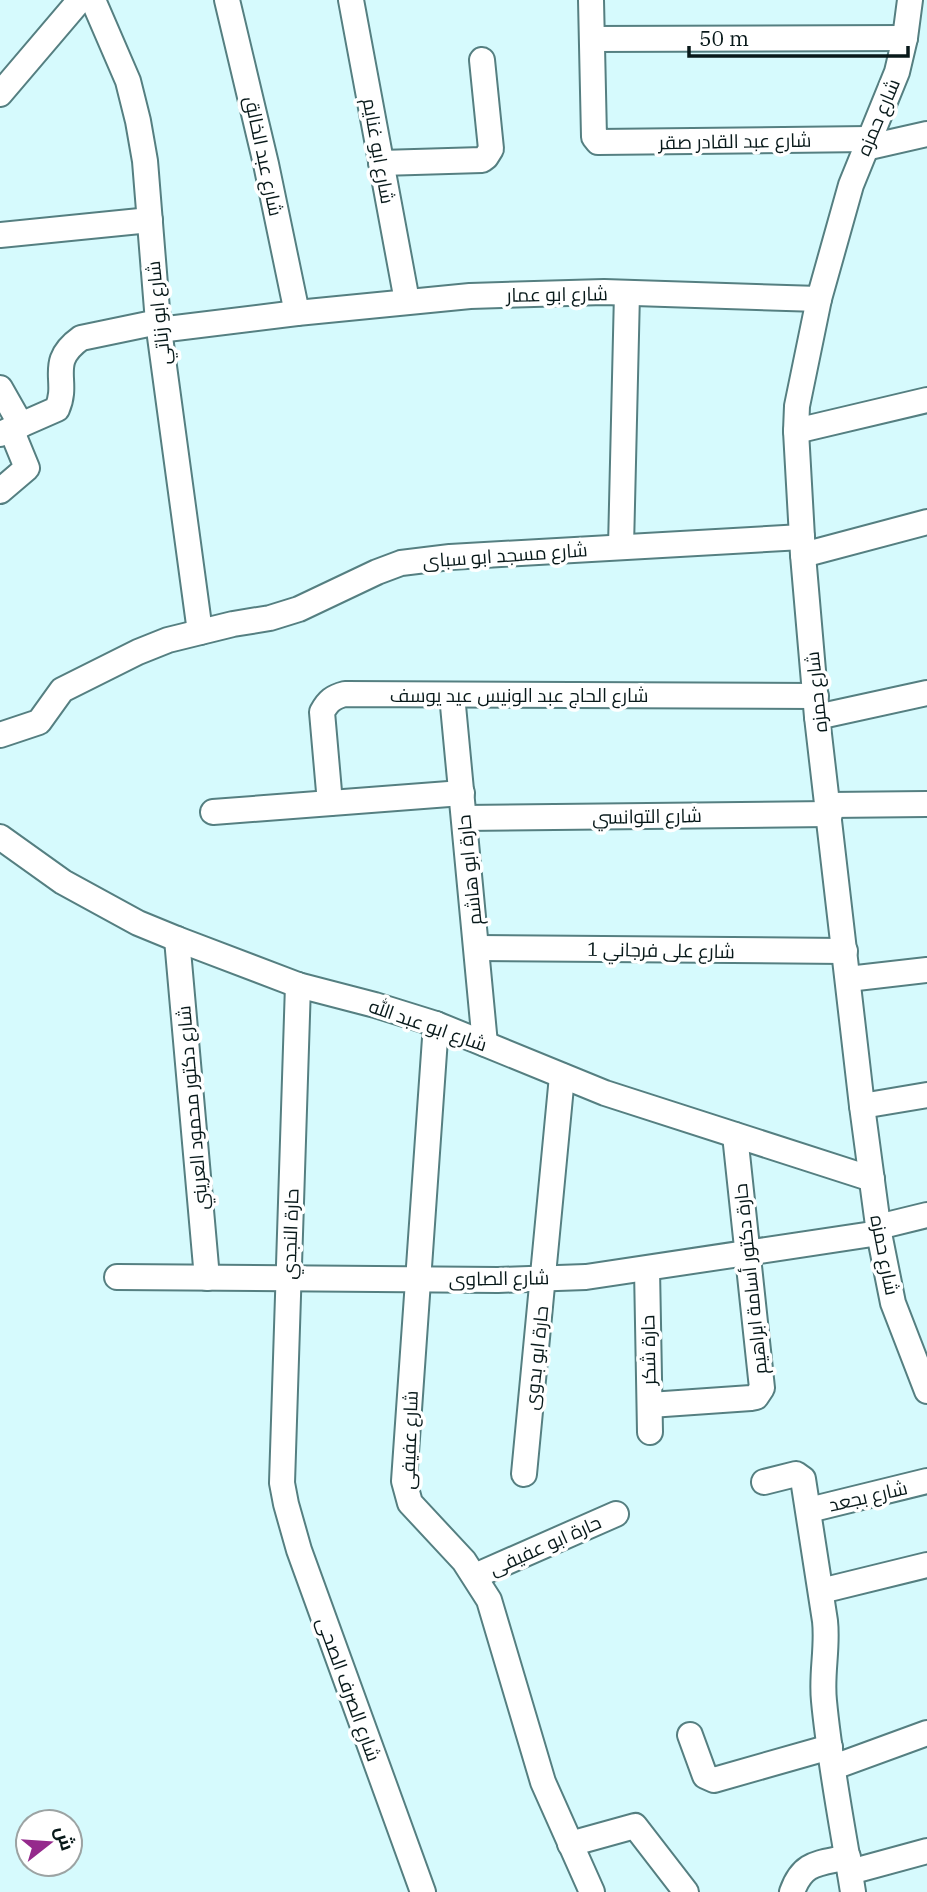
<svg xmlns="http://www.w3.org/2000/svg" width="927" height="1892" font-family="'IBM Plex Serif',Cairo,serif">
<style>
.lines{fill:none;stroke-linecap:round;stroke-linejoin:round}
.minor-casing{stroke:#557f81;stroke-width:28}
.minor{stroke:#fff;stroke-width:24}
.labels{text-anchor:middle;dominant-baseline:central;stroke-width:7;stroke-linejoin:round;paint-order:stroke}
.street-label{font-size:19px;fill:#08191a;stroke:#fff}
</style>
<rect width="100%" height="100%" fill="#d6fafd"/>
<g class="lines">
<g class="minor-casing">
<g id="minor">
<path d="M93,0l35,81 10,40 7,40 13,161 42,310"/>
<path d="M227,0l39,164 31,149"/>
<path d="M351,0l56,301"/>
<path d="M591,0l3,137 4,5 271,-3"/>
<path d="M910,0l-5,38 -8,34 -46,113 -32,114 -22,107 -1,25 7,124 14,162 45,389 17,127 14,70 34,88"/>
<path d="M592,39l313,-1"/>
<path d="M0,94l80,-94"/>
<path d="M865,148l62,-14"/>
<path d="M381,163l101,-3 4,-3 5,-8 -9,-89"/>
<path d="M0,235l150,-15"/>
<path d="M159,330l138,-17 173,-17 134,-4 215,7"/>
<path d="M0,388l21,37"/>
<path d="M796,431l131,-31"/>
<path d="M0,434l57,-25c13,-29 -11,-46 24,-71l77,-16"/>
<path d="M0,491l27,-23 -16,-39"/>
<path d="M621,547l6,-254"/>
<path d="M803,555l124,-33"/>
<path d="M452,695l33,349"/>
<path d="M817,717l110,-24"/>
<path d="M0,735l39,-13 23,-32 76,-38 30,-12 65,-16 37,-6 29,-9 78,-37 24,-9 49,-6 352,-20"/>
<path d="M330,803l-8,-91c6,-11 11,-15 23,-18l471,2"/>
<path d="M829,805l98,-1"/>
<path d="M213,812l249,-19"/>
<path d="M464,818l366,-4"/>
<path d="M0,837l63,45 75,41 39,16 121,46 77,20 61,19 169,69 267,86"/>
<path d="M177,939l30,339"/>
<path d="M477,948l368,3"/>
<path d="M848,979l79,-9"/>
<path d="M298,985l-16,498 4,21 13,46 124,342"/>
<path d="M436,1024l-32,457 6,22 54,58 25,39 54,182 49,110"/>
<path d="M862,1106l65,-11"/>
<path d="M878,1227l49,-12"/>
<path d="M647,1269l3,163"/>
<path d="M117,1277l381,3 88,-3 293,-44"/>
<path d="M650,1405l101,-7 5,-1 6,-9 -27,-253"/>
<path d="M524,1474l38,-398"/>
<path d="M764,1482l32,-8 7,5 22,142c3,27 -4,53 -1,80 6,64 19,128 29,191"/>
<path d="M809,1510l118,-29"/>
<path d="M475,1576l141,-62"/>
<path d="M821,1591l106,-26"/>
<path d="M690,1735l15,41 9,4 116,-33"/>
<path d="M834,1767l93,-34"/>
<path d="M570,1844l65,-18 51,66"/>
<path d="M850,1872l77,-21"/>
<path d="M792,1892c11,-31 27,-28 56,-35"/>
</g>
</g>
<use href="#minor" class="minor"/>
</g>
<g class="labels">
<g class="street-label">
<text transform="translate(878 117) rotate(-67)">شارع حمزه</text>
<text transform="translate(735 141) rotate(-1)">شارع عبد القادر صقر</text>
<text transform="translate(379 151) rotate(80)">شارع ابو غنايم</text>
<text transform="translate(264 156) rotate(78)">شارع عبد الخالق</text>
<text transform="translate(557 294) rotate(-1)">شارع ابو عمار</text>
<text transform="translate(158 313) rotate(-96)">شارع ابو زناتي</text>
<text transform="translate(505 555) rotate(-4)">شارع مسجد ابو سباى</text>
<text transform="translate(816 692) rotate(-96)">شارع حمزه</text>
<text x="519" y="695">شارع الحاج عبد الونيس عيد يوسف</text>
<text transform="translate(647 816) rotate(-1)">شارع التوانسي</text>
<text transform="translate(469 870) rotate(-96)">حارة ابو هاشم</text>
<text transform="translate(661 950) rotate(1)">شارع على فرجاني 1</text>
<text transform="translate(428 1025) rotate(19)">شارع ابو عبد الله</text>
<text transform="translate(192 1108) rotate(-95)">شارع دكتور محمود العريني</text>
<text transform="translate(290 1234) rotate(-88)">حارة النجدي</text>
<text transform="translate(885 1255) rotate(79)">شارع حمزه</text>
<text transform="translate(499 1278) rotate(-1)">شارع الصاوى</text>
<text transform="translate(750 1279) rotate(-96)">حارة دكتور أسامة ابراهيم</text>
<text transform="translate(648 1350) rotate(-91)">حارة شكر</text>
<text transform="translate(536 1358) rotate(-84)">حارة ابو بدوى</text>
<text transform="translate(409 1440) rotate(-88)">شارع عفيفى</text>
<text transform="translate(868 1496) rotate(-13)">شارع بجعد</text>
<text transform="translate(545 1545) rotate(-24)">حارة ابو عفيفى</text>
<text transform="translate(349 1689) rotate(70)">شارع الصرف الصحى</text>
</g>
</g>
<g transform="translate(49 1843) rotate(73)"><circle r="33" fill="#ffffff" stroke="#9ca3a3" stroke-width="2"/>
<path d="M0-5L12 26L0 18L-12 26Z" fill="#952a8c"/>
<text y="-10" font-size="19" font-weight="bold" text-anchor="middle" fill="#08191a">ش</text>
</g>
<path d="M689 46v10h219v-10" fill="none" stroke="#08191a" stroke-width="3.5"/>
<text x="699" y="46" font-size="21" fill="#08191a" stroke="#ffffff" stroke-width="5" paint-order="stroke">50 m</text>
</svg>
